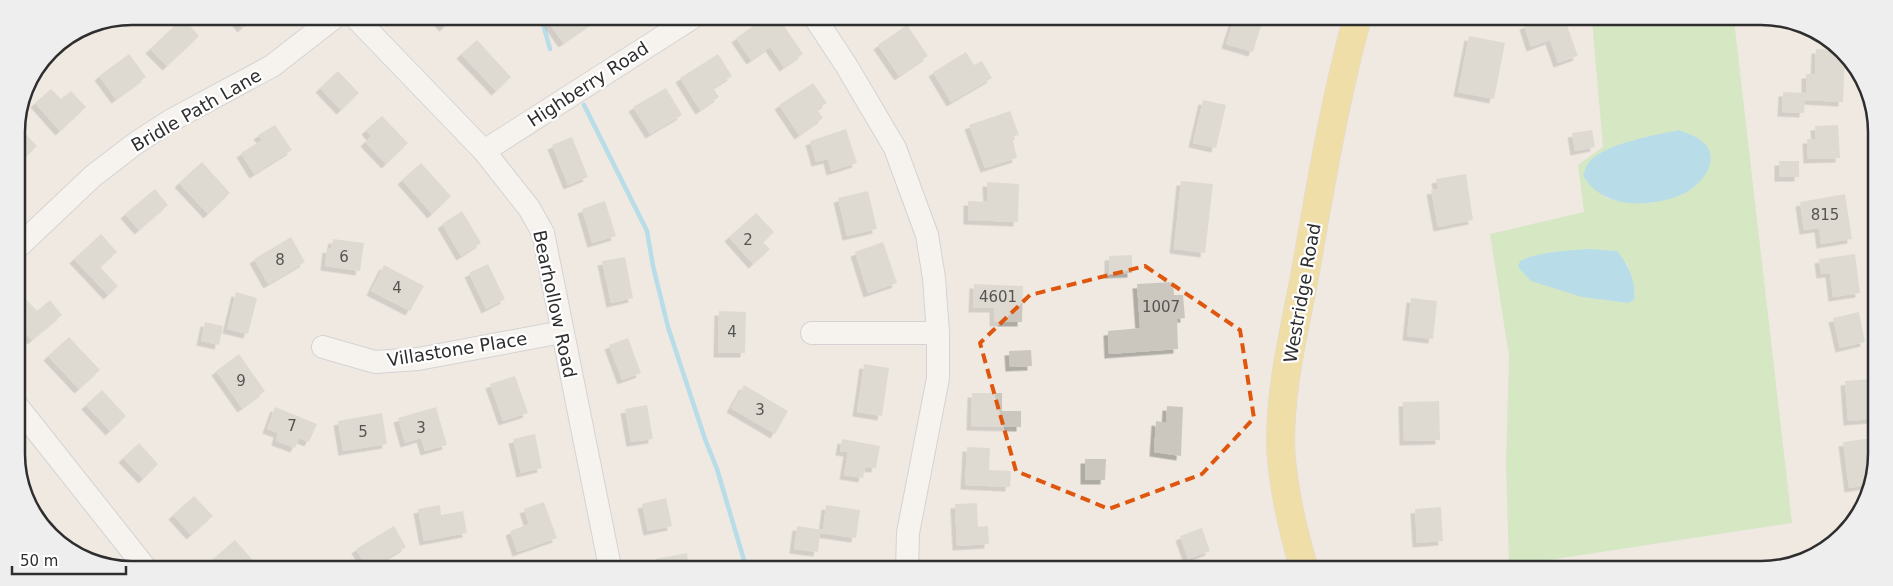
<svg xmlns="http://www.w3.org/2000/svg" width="1893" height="586" font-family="'DejaVu Sans',sans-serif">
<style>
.green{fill:#b6e59e;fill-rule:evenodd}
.water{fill:#75cff0}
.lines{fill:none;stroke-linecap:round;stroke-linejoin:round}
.stream{stroke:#75cff0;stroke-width:4.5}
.building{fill:#cbc7bf;filter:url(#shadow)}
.minor-casing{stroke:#b4b7c1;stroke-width:24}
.major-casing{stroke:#c9c9c9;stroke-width:29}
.minor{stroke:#fff;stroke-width:22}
.major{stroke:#f2d163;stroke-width:28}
.marked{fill:none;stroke:#df570e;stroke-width:4;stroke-dasharray:10 6;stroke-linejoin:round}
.labels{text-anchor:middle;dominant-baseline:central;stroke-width:4.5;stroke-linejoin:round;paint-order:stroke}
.number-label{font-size:15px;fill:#555452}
.street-label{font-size:18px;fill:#2e2e2e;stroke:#fff}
.rim{fill:none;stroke:#2e2e2e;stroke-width:2.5}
</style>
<defs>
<filter id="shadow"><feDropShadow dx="-4.5" dy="4.5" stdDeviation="0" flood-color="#0004"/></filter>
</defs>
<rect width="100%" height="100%" fill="#efe9e1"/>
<path class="green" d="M1592,20h142l58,503 -283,43 -3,-102 3,-108 -19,-122 94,-22 -6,-47 25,-18zM1649,136l5,67h-23l-25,-5 -23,-23c8,-26 42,-32 66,-39zM1627,263l8,29 -7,11 -46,-6z"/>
<g class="water">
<path d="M1679,130c10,4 20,7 27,15 14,18 -6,41 -23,49 -32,14 -81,16 -100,-19 2,-5 3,-9 7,-14 17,-18 65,-26 89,-31z"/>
<path d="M1589,249l28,2c11,13 20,32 17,49l-6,3 -46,-6 -19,-6 -32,-10 -13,-14 2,-6c21,-10 46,-10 69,-12z"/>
</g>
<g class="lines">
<g class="stream">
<path d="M541,17l9,32"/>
<path d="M584,105l63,126 6,35 15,61 37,112 12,30 29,98"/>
</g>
</g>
<g class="building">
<path d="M232,16l22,1 -12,11z"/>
<path d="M435,17h20l-11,10z"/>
<path d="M557,17h43l-37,26 -14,-20z"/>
<path d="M183,18l16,18 -32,30 -17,-17z"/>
<path d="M765,18h14l24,36 -19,13 -14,-20 -19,13 -15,-22z"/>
<path d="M1234,19h29l-10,33 -27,-8z"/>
<path d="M1539,20h26l13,36 -20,7 -8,-23 -19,7 -7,-22z"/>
<path d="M907,25l21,31 -29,20 -21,-31z"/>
<path d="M1469,36l36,7 -11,56 -36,-7z"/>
<path d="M477,40l34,37 -15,14 -35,-37z"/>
<path d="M1816,49l23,1 6,4 -2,48 -38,-2 -1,13 -22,-1 1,-20 23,1v-19h9z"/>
<path d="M966,52l8,13 8,-4 10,17 -41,24 -18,-30z"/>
<path d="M129,54l17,23 -30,22 -17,-23z"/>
<path d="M718,54l14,22 -19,12 6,9 -19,13 -20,-32z"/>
<path d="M338,71l21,22 -18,17 -21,-22z"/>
<path d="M813,83l14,20 -10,6 6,9 -24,17 -20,-30z"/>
<path d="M666,88l16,27 -32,19 -17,-27z"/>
<path d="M51,89l10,10 10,-8 15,16 -26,24 -25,-28z"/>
<path d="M1203,100l23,5 -10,43 -23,-5z"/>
<path d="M1010,111l9,24 -7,2 5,21 -32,10 -16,-43z"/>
<path d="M382,116l26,27 -22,21 -21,-22 6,-6 -5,-6z"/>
<path d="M275,125l17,25 -38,24 -13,-21 21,-13 -4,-5z"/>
<path d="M1838,125l2,33 -32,1 -1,-20h9l-1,-13z"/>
<path d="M20,128l17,18 -20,19v-33z"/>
<path d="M846,129l11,34 -26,8 -3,-12 -12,3 -6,-21z"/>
<path d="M1592,130l3,17 -20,4 -3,-18z"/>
<path d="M572,137l16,40 -20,8 -16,-40z"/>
<rect x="1779" y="161" width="20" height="16"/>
<path d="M202,162l28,31 -22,21 -29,-31z"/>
<path d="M421,163l30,33 -19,18 -30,-34z"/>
<path d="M1466,174l7,46 -35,7 -7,-37 7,-1 -2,-10z"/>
<path d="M1181,181l32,3 -8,69 -31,-4z"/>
<path d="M987,182l32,2 -1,38 -50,-2v-19l20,1z"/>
<path d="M155,189l13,16 -29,25 -14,-16z"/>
<path d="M868,191l9,38 -30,7 -9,-38z"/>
<path d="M1845,194l7,45 -31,5 -2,-16 -15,2 -4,-28z"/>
<path d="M605,201l11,35 -24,7 -10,-34z"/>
<path d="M462,211l19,32 -20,13 -19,-32z"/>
<path d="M756,213l18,19 -11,10 7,7 -17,15 -24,-27z"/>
<path d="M101,234l16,18 -17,15 18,19 -10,9 -34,-36z"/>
<path d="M291,237l14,25 -37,22 -14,-25z"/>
<path d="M333,239l31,4 -4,28 -35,-5 2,-18 4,1z"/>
<path d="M883,242l14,41 -29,10 -13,-41z"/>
<path d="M1855,254l5,39 -27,4 -3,-24 -9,1 -2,-15z"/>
<path d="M1132,255v18l-23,1v-18z"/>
<path d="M625,257l8,41 -22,5 -9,-42z"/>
<path d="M488,264l17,35 -19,10 -17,-36z"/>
<path d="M384,265l40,21 -14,25 -39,-20z"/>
<path d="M1173,282l1,13h9l2,23 -8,1 1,30 -69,5 -1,-23 32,-3 -3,-44z"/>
<path d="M974,284l49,2 -1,36h-28v-14h-21z"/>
<path d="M236,292l21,6 -9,36 -21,-5z"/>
<path d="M24,297l13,14 13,-11 12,15 -30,25 -14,-16 -1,-21z"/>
<path d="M1411,298l26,3 -4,38 -26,-3z"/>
<path d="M719,311l27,1 -1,41h-27z"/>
<path d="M1859,312l6,30 -25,6 -7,-30z"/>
<path d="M205,322l18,4 -4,19 -18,-4z"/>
<path d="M69,337l31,33 -21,19 -31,-33z"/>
<path d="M628,338l13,35 -19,7 -13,-35z"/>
<path d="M1031,350l1,16 -22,1 -1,-16z"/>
<path d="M239,354l26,37 -23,17 -26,-37z"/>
<path d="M864,364l25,4 -7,48 -25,-4z"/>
<path d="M515,376l13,37 -25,8 -13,-37z"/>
<path d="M1870,379l3,40 -25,2 -3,-40z"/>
<path d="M744,385l44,26 -13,23 -44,-26z"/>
<path d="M102,390l24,26 -16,15 -24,-26z"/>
<path d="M972,393h30v18h19v16l-50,-1z"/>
<path d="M1439,401l1,39 -36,1 -1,-39z"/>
<path d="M647,405l6,34 -22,3 -6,-33z"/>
<path d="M1167,406l16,1 -2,49 -27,-4 2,-31 10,2z"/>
<path d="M275,407l42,17 -8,18 -10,-4 -4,10 -19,-7 2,-8 -11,-4z"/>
<path d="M436,407l11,38 -22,6 -4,-13 -16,5 -7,-25z"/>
<path d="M382,413l5,31 -44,7 -5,-30z"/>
<path d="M535,434l7,34 -21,5 -8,-34z"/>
<path d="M1873,438v46l-24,4 -6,-46z"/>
<path d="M842,439l38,7 -4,22 -11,-1 -2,11 -19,-3 4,-23 -8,-1z"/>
<path d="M139,443l19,21 -15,15 -20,-21z"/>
<path d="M967,447l23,1 -1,22 22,1 -1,16 -45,-2z"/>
<path d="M1085,459h21l-1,21h-20z"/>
<path d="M194,496l19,20 -22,19 -18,-20z"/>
<path d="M666,498l6,28 -24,5 -6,-27z"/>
<path d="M544,502l13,36 -40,14 -7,-21 19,-7 -5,-15z"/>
<path d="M977,503l1,24 10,-1 1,18 -32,2 -2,-42z"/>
<path d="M440,505l1,10 22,-4 4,22 -43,8 -6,-32z"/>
<path d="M826,505l34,5 -4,28 -36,-5 -2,19 -24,-3 3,-23 26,4z"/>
<path d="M1441,507l2,34 -26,2 -2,-34z"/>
<path d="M394,526l12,21 -33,19h-7l-10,-17z"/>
<path d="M1202,528l8,23 -22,8 -8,-23z"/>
<path d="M235,540l23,26h-42l-4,-6z"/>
<path d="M687,553l2,14h-32l-2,-8z"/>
<path d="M956,564l18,2v2h-19z"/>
</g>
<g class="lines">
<g class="minor-casing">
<g id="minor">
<path d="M355,17l129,134 45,57 14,25 67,334"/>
<path d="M815,18l31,47 49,83 32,87 7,43 4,55v45l-30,155 -1,35"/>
<path d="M484,151l208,-133"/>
<path d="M17,248l76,-72 43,-33 34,-22 102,-55 63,-49"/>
<path d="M812,333h126"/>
<path d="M323,347l52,15 43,-3 144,-27"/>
<path d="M18,407l126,159"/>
</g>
</g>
<g class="major-casing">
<path id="major" d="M1304,568c-11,-37 -20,-76 -23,-114 -3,-60 13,-121 24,-180 15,-85 29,-171 52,-255"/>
</g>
<use href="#minor" class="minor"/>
<use href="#major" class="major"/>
</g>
<path d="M0 0H1893V586H0ZM1145,266l95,64 14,88 -52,56 -93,35 -93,-38 -36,-128 50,-48z" fill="#efe9e1" fill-opacity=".55" fill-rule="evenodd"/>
<path class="marked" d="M1145,266l95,64 14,88 -52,56 -93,35 -93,-38 -36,-128 50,-48z"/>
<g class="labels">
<g class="number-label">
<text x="1825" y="215">815</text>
<text x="748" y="240">2</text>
<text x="344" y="257">6</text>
<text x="280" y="260">8</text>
<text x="397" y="288">4</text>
<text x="998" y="297">4601</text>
<text x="1161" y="307">1007</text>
<text x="732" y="332">4</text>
<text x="241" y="381">9</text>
<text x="760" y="410">3</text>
<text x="292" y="426">7</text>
<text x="421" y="428">3</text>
<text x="363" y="432">5</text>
</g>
<g class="street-label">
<text transform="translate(588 84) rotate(-33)">Highberry Road</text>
<text transform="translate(196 110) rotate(-30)">Bridle Path Lane</text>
<text transform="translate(1302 293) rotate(-80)">Westridge Road</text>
<text transform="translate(555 304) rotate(78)">Bearhollow Road</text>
<text transform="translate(457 349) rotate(-9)">Villastone Place</text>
</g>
</g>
<path d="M0 0H1893V586H0ZM132 25H1761A107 107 0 0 1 1868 132V454A107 107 0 0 1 1761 561H132A107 107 0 0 1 25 454V132A107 107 0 0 1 132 25Z" fill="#eee" fill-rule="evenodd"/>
<path class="rim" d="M132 25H1761A107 107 0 0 1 1868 132V454A107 107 0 0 1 1761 561H132A107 107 0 0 1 25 454V132A107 107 0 0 1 132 25Z"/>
<path d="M12 566v8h114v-8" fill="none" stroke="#2e2e2e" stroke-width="2.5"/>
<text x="20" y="566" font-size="15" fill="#2e2e2e" stroke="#ffffff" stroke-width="4" paint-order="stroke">50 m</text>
</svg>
